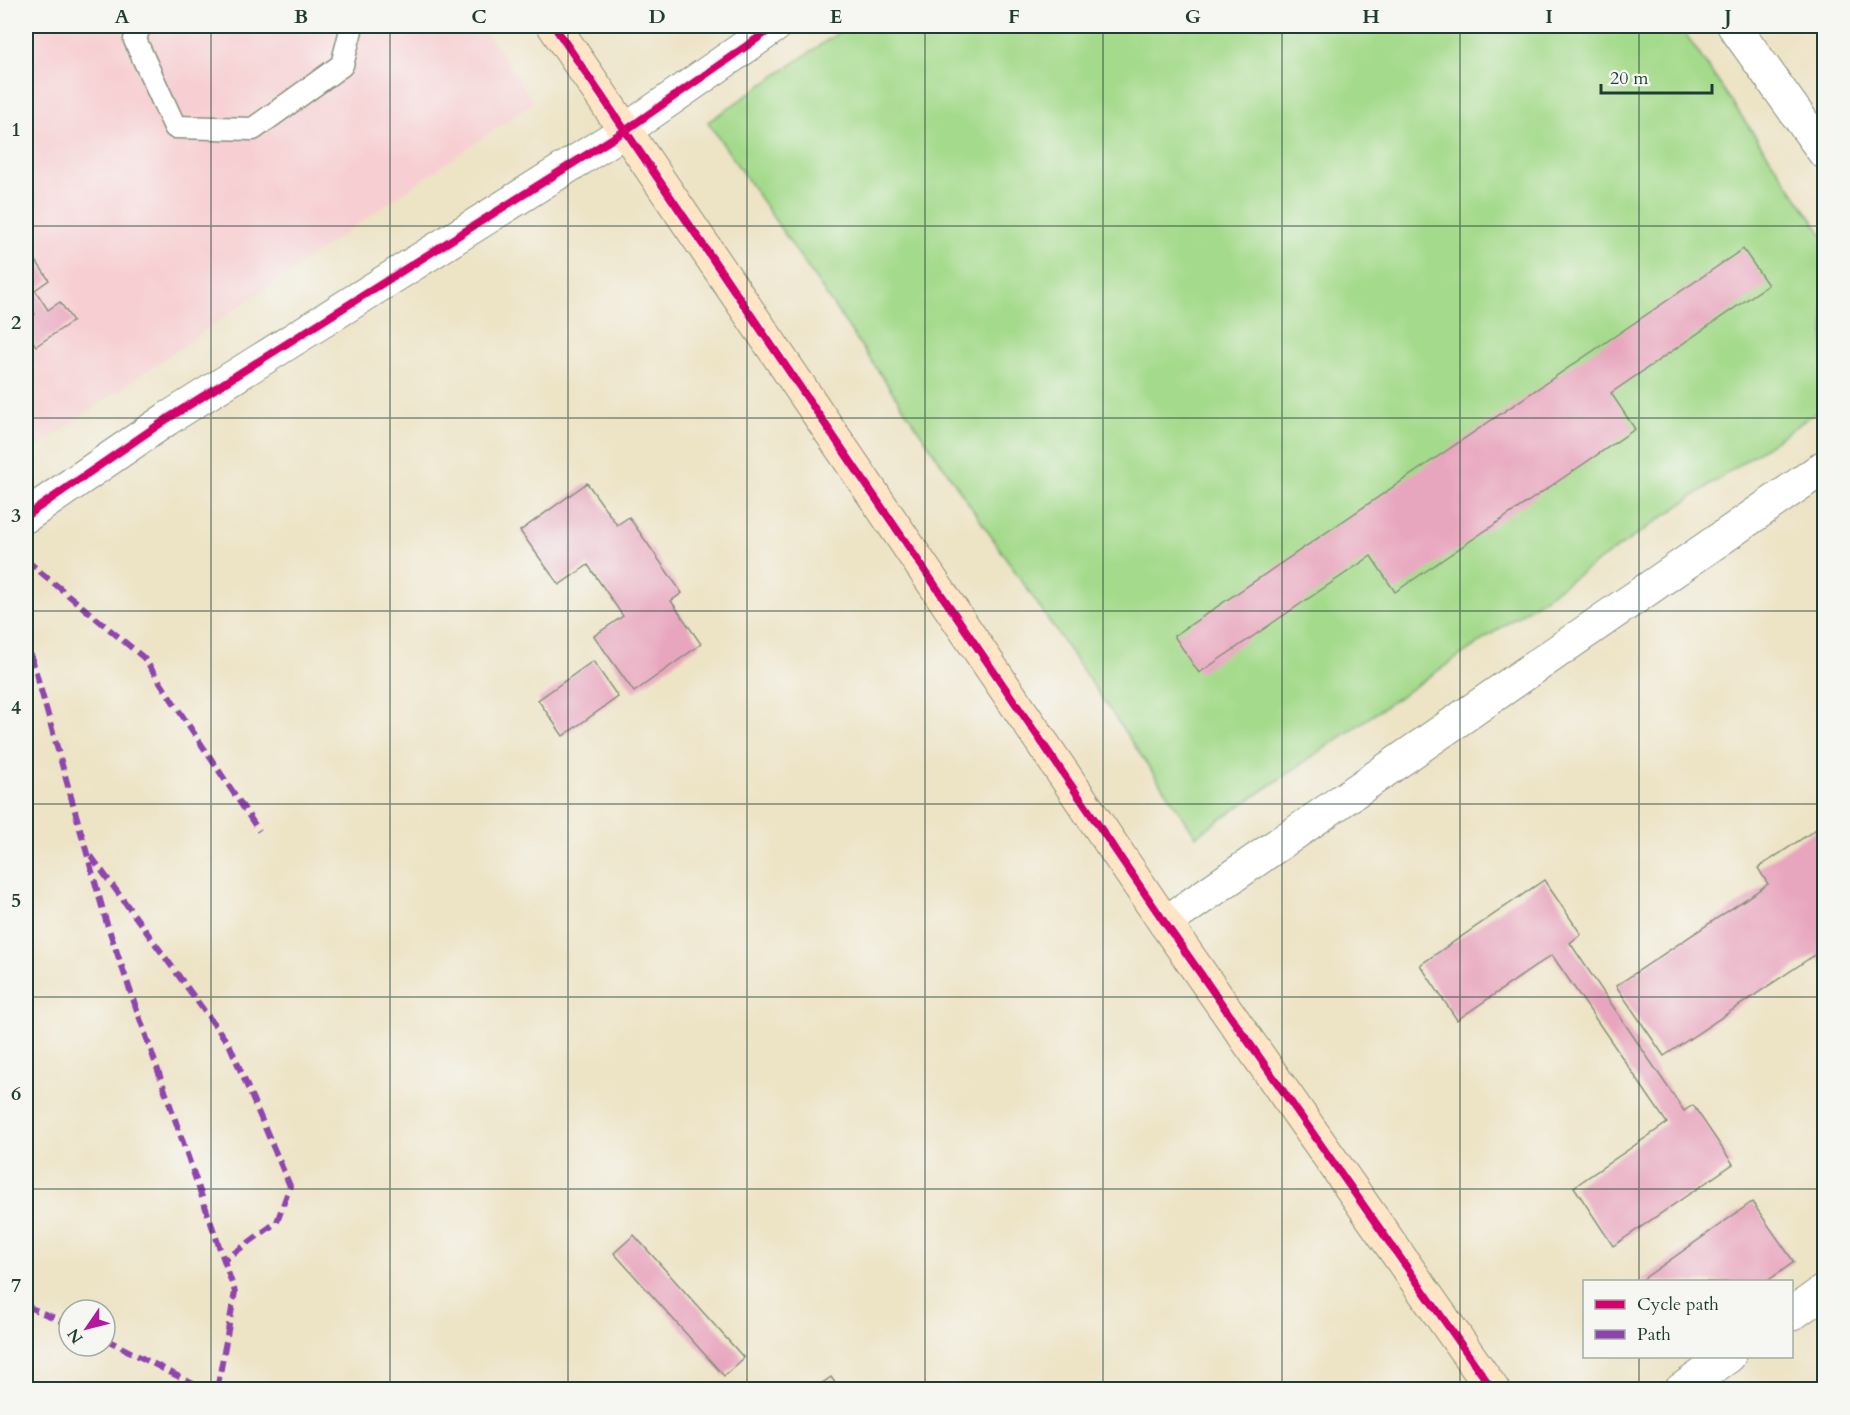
<svg xmlns="http://www.w3.org/2000/svg" width="1850" height="1415" font-family="Cardo,serif">
<style>
.built{fill:#f7cfd2}
.green{fill:#a4da8b;stroke:#628c60;stroke-width:1.5}
.building{fill:#e8a6be}
.lines{fill:none;stroke-linecap:round;stroke-linejoin:round}
.lane-casing{stroke:#86907c;stroke-width:25}
.street-casing{stroke:#86907c;stroke-width:35}
.secondary-casing{stroke:#86907c;stroke-width:35}
.lane{stroke:#fff;stroke-width:22}
.street{stroke:#fff;stroke-width:33}
.secondary{stroke:#fde5c5;stroke-width:33}
.quiet{stroke:#8e44ad;stroke-width:6;stroke-dasharray:12 6;stroke-linecap:butt}
.cycleway-casing{stroke:#f6f6f2;stroke-width:11}
.cycleway{stroke:#d6006c;stroke-width:8}
.grid{fill:none;stroke:#1f3d34;stroke-width:1.5;stroke-opacity:0.55}
.neatline{fill:none;stroke:#1f3d34;stroke-width:2}
.grid-label{font-size:20px;text-anchor:middle;font-weight:bold;fill:#1f3d34}
</style>
<rect width="100%" height="100%" fill="#f6f6f2"/>
<filter id="ink" filterUnits="userSpaceOnUse"><feTurbulence type="fractalNoise" baseFrequency=".0167" numOctaves="2"/><feDisplacementMap in="SourceGraphic" scale="12" xChannelSelector="R" yChannelSelector="G"/><feConvolveMatrix kernelMatrix="1 2 1 2 8 2 1 2 1" color-interpolation-filters="sRGB"/></filter>
<filter id="wash" filterUnits="userSpaceOnUse"><feTurbulence type="fractalNoise" baseFrequency=".008" numOctaves="4" result="noise"/><feDisplacementMap in="SourceGraphic" scale="24" xChannelSelector="R" yChannelSelector="G"/><feGaussianBlur stdDeviation="1.35" result="paint"/><feColorMatrix in="noise" values="0 0 0 0 0 0 0 0 0 0 0 0 0 0 0 0 0 1.4 0 .05"/><feComposite in="paint" operator="in"/></filter>
<g filter="url(#wash)">
<rect width="100%" height="100%" fill="#ede3c5"/>
<path class="built" d="M26,26h456l52,76 -508,353z"/>
<path class="green" d="M848,26h832l144,211v170l-628,429 -488,-714z"/>
<g id="blocks">
<g class="building">
<path d="M26,246l23,34 -14,10 13,20 12,-8 13,19 -37,25 -10,-15v-10l9,-7 -9,-15z"/>
<path d="M1743,249l25,36 -157,108 24,36 -240,163 -24,-36 -172,117 -25,-37z"/>
<path d="M587,483l30,42 12,-8 53,76 -11,8 30,43 -67,48 -40,-56 29,-20 -35,-51 -29,20 -39,-54z"/>
<path d="M593,661l25,36 -55,39 -25,-36z"/>
<path d="M1824,824v143l-8,-13 -152,102 -48,-70 152,-102 -10,-16z"/>
<path d="M1544,880l37,54 -11,9 114,168 9,-6 40,59 -120,82 -39,-59 93,-64 -115,-168 -95,65 -37,-55z"/>
<path d="M1752,1202l42,60 -28,20h-127z"/>
<path d="M634,1235l110,123 -20,18 -110,-123z"/>
<path d="M831,1377l9,13h-28z"/>
</g>
</g>
</g>
<g filter="url(#ink)">
<use href="#blocks" fill-opacity="0" stroke="#86907c" stroke-width="1.5"/>
<g class="lines">
<g class="lane-casing">
<path id="lane" d="M139,26l-4,14 40,87 78,2 89,-64 10,-39"/>
</g>
<g class="street-casing">
<g id="street">
<path d="M1734,26l90,126"/>
<path d="M26,516l141,-97 459,-289 149,-104"/>
<path d="M1165,923l659,-456"/>
<path d="M1792,1314l32,-23"/>
<path d="M1681,1390l48,-34"/>
</g>
</g>
<g class="secondary-casing">
<path id="secondary" d="M554,26l611,897 328,467"/>
</g>
<use href="#lane" class="lane"/>
<use href="#street" class="street"/>
<use href="#secondary" class="secondary"/>
<g class="quiet">
<path d="M26,560l118,98 115,173"/>
<path d="M26,637l80,284 129,371 -18,98"/>
<path d="M91,856l139,190 60,140 -13,36 -54,39"/>
<path d="M26,1306l43,18"/>
<path d="M105,1339l100,51"/>
</g>
<g class="cycleway-casing">
<g id="cycleway">
<path d="M554,26l611,897 328,467"/>
<path d="M26,516l141,-97 459,-289 149,-104"/>
</g>
</g>
<use href="#cycleway" class="cycleway"/>
</g>
</g>
<path class="grid" d="M211,26v1364M390,26v1364M568,26v1364M747,26v1364M925,26v1364M1103,26v1364M1282,26v1364M1460,26v1364M1639,26v1256M26,226h1798M26,418h1798M26,611h1798M26,804h1798M26,997h1798M26,1189h1798M1639,1356v34"/>
<rect width="1850" height="1415" fill="none" stroke="#f6f6f2" stroke-width="66"/>
<rect x="1583" y="1280" width="210" height="78" fill="#f6f6f2" stroke="#a0aca6" stroke-width="1.5"/>
<rect x="1595" y="1300" width="30" height="9" fill="#d6006c" stroke="#a0aca6" stroke-width="1.5"/>
<text x="1637" y="1310" font-size="18" fill="#1f3d34">Cycle path</text>
<rect x="1595" y="1330" width="30" height="9" fill="#8e44ad" stroke="#a0aca6" stroke-width="1.5"/>
<text x="1637" y="1340" font-size="18" fill="#1f3d34">Path</text>
<g transform="translate(87 1328) rotate(235)"><circle r="28" fill="#f6f6f2" stroke="#a0aca6" stroke-width="1.5"/>
<path d="M0-4.5L10 22L0 15L-10 22Z" fill="#b5179e"/>
<text y="-9" font-size="16" font-weight="bold" text-anchor="middle" fill="#1f3d34">N</text>
</g>
<path d="M1601 84v9h111v-9" fill="none" stroke="#1f3d34" stroke-width="3"/>
<text x="1610" y="84" font-size="18" fill="#1f3d34" stroke="#f6f6f2" stroke-width="4.5" paint-order="stroke">20 m</text>
<rect x="33" y="33" width="1784" height="1349" class="neatline"/>
<g class="grid-label">
<text x="122" y="23">A</text>
<text x="301" y="23">B</text>
<text x="479" y="23">C</text>
<text x="657" y="23">D</text>
<text x="836" y="23">E</text>
<text x="1014" y="23">F</text>
<text x="1193" y="23">G</text>
<text x="1371" y="23">H</text>
<text x="1549" y="23">I</text>
<text x="1728" y="23">J</text>
<text x="16" y="136">1</text>
<text x="16" y="329">2</text>
<text x="16" y="522">3</text>
<text x="16" y="714">4</text>
<text x="16" y="907">5</text>
<text x="16" y="1100">6</text>
<text x="16" y="1292">7</text>
</g>
</svg>
